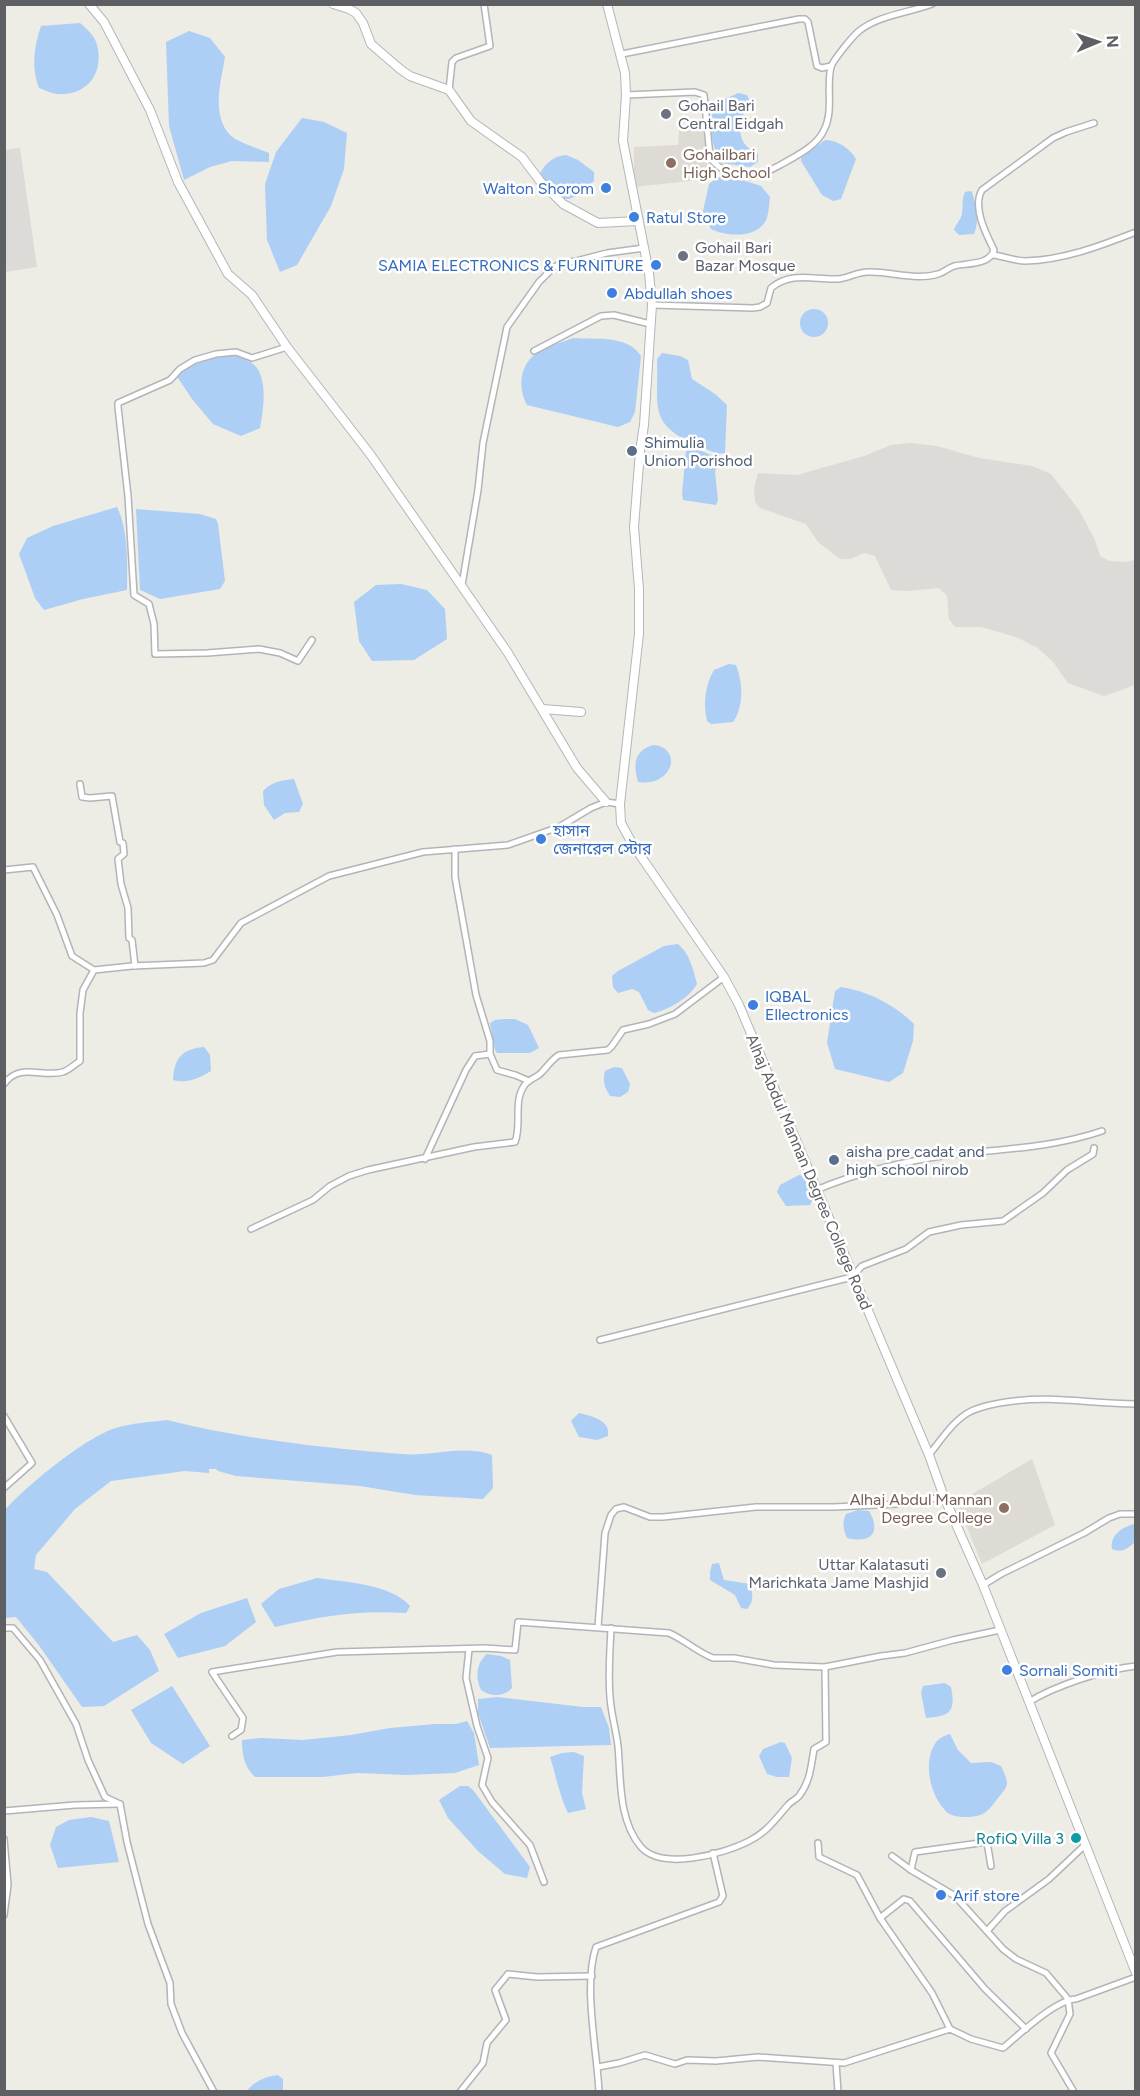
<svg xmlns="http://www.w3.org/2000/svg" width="1140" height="2096" font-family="Figtree,'Noto Sans Bengali',sans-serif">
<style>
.industrial{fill:#dcdbd7}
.education{fill:#dddbd3}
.water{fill:#adcef5}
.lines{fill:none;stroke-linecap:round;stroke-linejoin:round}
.street-casing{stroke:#b2b4b8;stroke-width:8}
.secondary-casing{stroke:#b4b6ba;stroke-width:10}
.street{stroke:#fff;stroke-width:5}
.secondary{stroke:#fff;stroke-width:8}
.worship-dot{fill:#6b7280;stroke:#fff;stroke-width:2}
.education-dot{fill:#8d6e63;stroke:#fff;stroke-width:2}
.shop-dot{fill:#3f7fe0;stroke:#fff;stroke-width:2}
.service-dot{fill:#5c6f8a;stroke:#fff;stroke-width:2}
.culture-dot{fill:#0f9aa8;stroke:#fff;stroke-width:2}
.labels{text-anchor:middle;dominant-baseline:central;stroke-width:5;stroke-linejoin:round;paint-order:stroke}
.worship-label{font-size:16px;fill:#5b616d;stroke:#fff;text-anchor:start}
.education-label{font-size:16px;fill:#785e54;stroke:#fff;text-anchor:start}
.shop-label{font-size:16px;fill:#366cbe;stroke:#fff;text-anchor:start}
.service-label{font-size:16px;fill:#4e5e75;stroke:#fff;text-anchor:start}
.street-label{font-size:16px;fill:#5d5f63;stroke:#fff}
.culture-label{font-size:16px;fill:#0d838f;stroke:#fff;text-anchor:end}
</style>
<rect width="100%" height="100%" fill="#edece5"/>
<g class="industrial">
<path d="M20,148l17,119 -32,5v-122z"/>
<path d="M911,443l26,3 42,12 53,8 19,8 28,36 16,30 5,16 10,5 16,1 9,-2v125l-31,11 -36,-13 -14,-20 -16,-15 -22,-11 -35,-10h-26l-6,-8 -2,-23 -8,-8 -33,3 -15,-1 -16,-34 -11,-3 -13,6h-11l-22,-17 -12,-18 -46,-16 -5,-6 -1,-14 4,-15 39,2 67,-19 27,-11z"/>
</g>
<g class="education">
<path d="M703,128l6,51 -75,8v-40l44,-2 1,-15z"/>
<path d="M1032,1459l23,66 -73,39 -25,-61z"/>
</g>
<g class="water">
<path d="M80,23c7,6 15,13 17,22 7,26 -8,49 -35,49 -8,1 -17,-4 -23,-6 -8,-20 -5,-41 2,-62z"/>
<path d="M189,31l21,7 15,19c-4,25 -14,57 5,78 7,7 30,14 39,18v9l-37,-1 -22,6 -26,13 -15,-54 -3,-84z"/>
<path d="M738,93l9,2 2,4c-8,22 -18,42 9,55v8l-8,5 -29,-4c-8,-13 -15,-44 -5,-57 6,-7 14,-9 22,-13z"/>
<path d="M302,118l22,4 23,11 -3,36 -13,37 -34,59 -17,7 -13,-32 -2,-56 11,-32z"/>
<path d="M825,140c13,0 25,9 31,19l-15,40 -8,2 -11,-6 -21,-34v-3z"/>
<path d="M566,155l12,5 16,12v9l-18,15 -7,3h-7l-22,-25c5,-11 14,-18 26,-19z"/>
<path d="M730,176l31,10 9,11c-1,8 -1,18 -5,25 -10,17 -40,14 -54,7l-8,-18 6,-27 9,-7z"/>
<path d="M970,191l2,1c4,14 8,28 2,42l-15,1 -5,-5c2,-6 5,-8 7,-13 3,-8 0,-17 4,-25z"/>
<circle cx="814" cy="323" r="14"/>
<path d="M573,338c22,2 54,-4 68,18l-6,56 -5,10 -12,5 -91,-22c-9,-17 -8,-40 10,-52 9,-7 24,-10 36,-15z"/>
<path d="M662,353l18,3 8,4 4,19 23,15 12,11 -2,48c-9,2 -18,-4 -26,-7 -52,-22 -40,-38 -42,-87z"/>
<path d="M236,354c8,4 18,8 23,17 8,18 4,39 1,57l-19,8 -28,-12 -21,-25 -16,-24c22,-14 34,-20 60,-21z"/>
<path d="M690,446l28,12 1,3 -4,11 3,28 -2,5 -33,-5 -1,-6 4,-43z"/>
<path d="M117,507c12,25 10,57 10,83l-44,9 -39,11 -9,-12 -16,-44 8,-16 26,-12z"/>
<path d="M136,509l64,5 16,5 2,5 7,57 -5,8 -60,10 -20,-9z"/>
<path d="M401,584l26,6 18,19 2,30 -33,21 -42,1 -13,-20 -5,-39 22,-17z"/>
<path d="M729,664l7,1c7,18 8,41 -3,57l-22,2 -4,-3c-4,-17 -2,-36 7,-51z"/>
<path d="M653,745c30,2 21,42 -15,37 -5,-18 -4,-31 15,-37z"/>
<path d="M294,779l9,25 -4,8 -14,1 -11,7 -10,-15 -1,-14c8,-9 20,-11 31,-12z"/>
<path d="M678,944c12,10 15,25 19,40 -8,14 -27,25 -43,29l-6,-3 -9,-18 -7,-3 -14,4 -5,-6 -1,-11 6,-5 46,-25z"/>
<path d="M841,987c27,4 54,18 73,37l-1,17 -10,32 -14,9 -54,-13 -8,-26 8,-52z"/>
<path d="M505,1019h10l13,6 11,23 -9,5h-33l-2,-3 -5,-27 5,-3z"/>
<path d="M204,1047l6,8 1,16c-12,7 -24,13 -38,9 1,-22 9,-31 31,-33z"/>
<path d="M614,1067l8,1 8,16 -2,8 -8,5 -10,-1c-5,-8 -8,-15 -5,-25z"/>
<path d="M799,1175l5,1 8,25 -2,4 -24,1 -9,-14 3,-7z"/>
<path d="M579,1413c12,3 32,7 29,23l-11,4 -18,-3 -8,-16z"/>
<path d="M167,1420c75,19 157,28 234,34 31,3 62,-10 91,1l1,33 -10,11 -68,-4 -55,-9 -124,-10 -18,-5 -2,-2h-7v4l-24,-2 -74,10 -36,28 -39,46 -2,14 13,3 66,70 24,-7 13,15 9,21 -55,35 -22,1 -44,-63 -22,-27 -11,1v-108c20,-23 82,-74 111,-82 16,-5 34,-6 51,-8z"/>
<path d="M858,1510l11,1c13,22 1,33 -22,27 -4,-9 -5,-15 -1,-24z"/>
<path d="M1135,1524v18c-8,7 -13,11 -23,7 -3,-13 11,-23 23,-25z"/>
<path d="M719,1563l5,17 26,4c3,9 4,18 -3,25l-6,-1 -6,-13 -25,-15v-8l2,-8z"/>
<path d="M317,1578c28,4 74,6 93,28l-4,7c-49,-3 -84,3 -131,14l-14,-23 18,-15z"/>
<path d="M247,1598l9,24 -31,24 -47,12 -14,-24 37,-21z"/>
<path d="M487,1654l14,2 9,4 2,28c-8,9 -21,9 -31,2 -6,-13 -5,-26 6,-36z"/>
<path d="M945,1683l6,4c5,25 -1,29 -25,31l-5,-25 2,-7z"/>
<path d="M172,1686l38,60 -27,18 -32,-21 -20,-33z"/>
<path d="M498,1697l85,10h18l8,21 2,17 -121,3 -12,-35v-14z"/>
<path d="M467,1721l7,12 5,32 -24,8 -48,2 -50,-2 -34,4h-68c-11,-10 -13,-23 -13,-37l19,-2 42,2 48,-5 39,-7 45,-4h21z"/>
<path d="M950,1734l8,16 13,13 20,-1 10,4c10,21 7,19 -6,36 -8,11 -13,14 -26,15 -10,0 -19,0 -25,-8 -14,-15 -21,-47 -9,-65 3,-6 9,-8 15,-10z"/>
<path d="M781,1742l4,1 7,15 -3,19h-12l-10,-3 -8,-18 4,-7z"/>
<path d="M574,1752l10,4 -2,37 4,16 -18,4c-9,-18 -12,-38 -18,-56l12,-4z"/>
<path d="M460,1786h8l5,4 57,77 -3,11 -22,-4 -27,-23 -30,-33 -9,-18z"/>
<path d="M91,1817l18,4 10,41 -61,6 -8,-23 6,-18 13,-7z"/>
<path d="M278,2075l5,4v12h-36c6,-9 20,-15 31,-16z"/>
</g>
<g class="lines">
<g class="street-casing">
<g id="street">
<path d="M622,54l177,-35h6l3,3 9,44 5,2 9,-2"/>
<path d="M449,90l3,-28 4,-4 34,-12 -6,-42"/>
<path d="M626,95l69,-3 9,3 6,61c5,12 21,18 34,20 13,2 27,-6 38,-12 14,-8 35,-18 42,-34 10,-19 2,-44 7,-63 2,-7 22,-31 28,-36 20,-16 49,-18 73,-27"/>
<path d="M993,255c10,1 22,6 32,6 39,-1 75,-15 111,-29"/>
<path d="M652,305l101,3 7,-1 7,-4 4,-15c21,-17 42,-8 67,-9 11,-1 19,-7 30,-7 22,-1 48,9 70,2 5,-1 10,-6 16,-8 13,-3 36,-1 40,-16 -8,-16 -22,-43 -12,-60l71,-52 13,-6 28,-9"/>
<path d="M287,347l-35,11 -16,-6 -20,2 -21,6 -15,9 -10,11 -52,23v4l10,89 6,99 15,9 5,20 1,30 52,-1 52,-4 21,4 18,8 14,-21"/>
<path d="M534,351l67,-35 13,-1 36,9"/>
<path d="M462,585l16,-95 5,-47 24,-116 32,-45 14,-14 9,-5 14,-2 31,-8 37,-5"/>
<path d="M80,784l2,13 8,1 22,-2 8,46 3,1 1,11 -6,5 3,25 7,24 1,30 3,2 3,26"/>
<path d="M455,849v28l21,118 14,46v13l7,16 18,5 14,6"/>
<path d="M4,870l29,-3 24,48 15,41 22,14"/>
<path d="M4,1084c16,-22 38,-6 59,-12 6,-2 12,-8 17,-11v-48l3,-23 11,-20 38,-4 72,-3 9,-3 28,-37 88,-47 94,-24 85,-7 51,-18 32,-19 15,-6 14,2"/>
<path d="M425,1159l41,-89 9,-14 15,-2"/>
<path d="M816,1190c41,-17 89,-29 133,-35 52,-6 103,-7 153,-24"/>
<path d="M251,1229l62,-29 17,-14 19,-10 19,-6 106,-23 41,-5c7,-17 -2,-40 9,-56 4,-7 13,-8 18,-14 6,-6 9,-12 17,-17l49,-5 4,-4 11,-16 26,-6 26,-10 49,-37"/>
<path d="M600,1340l252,-63 10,-11 44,-17 23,-17 32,-7 42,-4 40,-28 24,-23 26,-16 1,-6"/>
<path d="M4,1416l28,47 -28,25"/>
<path d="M929,1455c11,-14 22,-31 37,-41 11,-7 27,-10 40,-12 47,-7 83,2 130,2"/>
<path d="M983,1585l18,-11 83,-41 25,-15 11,-4h16"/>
<path d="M598,1627l7,-94 6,-18 5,-6 8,-2 26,10h13l93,-10h78l63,-3 47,-7"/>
<path d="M4,1628h9l27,32 36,64 12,36 17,37 15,7"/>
<path d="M611,1628c-1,23 -3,46 -1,69 1,16 6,33 8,49 3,33 0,74 23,101 21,24 83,7 108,-6 17,-8 27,-22 39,-36 3,-4 8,-5 11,-9 11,-14 12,-29 15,-47l12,-7 -1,-75"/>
<path d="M469,1649l-3,29 11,48 11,32 -6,27 10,17 38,43 14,37"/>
<path d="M1029,1702c25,-16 77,-33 107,-36"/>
<path d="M232,1736l9,-6 2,-12 -31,-46 125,-20 148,-4 30,2 3,-28 151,11c16,7 28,19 44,25h21l40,7 51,2 56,-11 24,-3 48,-13 47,-10"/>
<path d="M120,1804l7,38 21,82 22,59 1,21 11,29 32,59"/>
<path d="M4,1811l71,-6 44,-1"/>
<path d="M4,1839l4,46 -4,30"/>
<path d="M818,1843l1,14 38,18 23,43 24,-19 6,2 75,88 41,40"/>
<path d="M892,1856l19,14 44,26 48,53 13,10 30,14 22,26 2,15 -19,39 23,39"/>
<path d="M911,1870l4,-18 72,-10 4,24"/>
<path d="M880,1918l52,75 18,36"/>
<path d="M987,1931l18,-20 44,-32 36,-34"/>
<path d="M836,2063l2,29"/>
<path d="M598,2067l21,-4 26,-8 30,9 12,-4 29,1 42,-4 86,6 106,-34 21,10 32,9c17,-14 52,-48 73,-49l60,-22"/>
<path d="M460,2092l23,-29 4,-20 19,-23 -11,-30 13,-16 29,3 55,-1"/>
<path d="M599,2092c-2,-42 -16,-107 -3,-145l123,-45 4,-6 -10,-43"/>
</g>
</g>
<g class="secondary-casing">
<g id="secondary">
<path d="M89,4l15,18 46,88 28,72 50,92 24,21 35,52 83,107 138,199 69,115 29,34"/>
<path d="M333,4l16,5 7,4 7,10 8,21 29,25 10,7 39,14 22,31 51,36 18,24 23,23 35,19 40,-2"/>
<path d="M607,4l18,69 1,22 -3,46 26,132 3,32 -8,120 -4,26 -6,76 5,62v45l-19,170 1,19 12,22 91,132 15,28 190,450 15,42 39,88 153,388"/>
<path d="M542,709l39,3"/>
</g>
</g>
<use href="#street" class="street"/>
<use href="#secondary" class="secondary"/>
</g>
<g class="worship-dot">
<circle cx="666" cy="114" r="6"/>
<circle cx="683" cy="256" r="6"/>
<circle cx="941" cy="1573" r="6"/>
</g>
<g class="education-dot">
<circle cx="671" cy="163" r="6"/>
<circle cx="1004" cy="1508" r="6"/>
</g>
<g class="shop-dot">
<circle cx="606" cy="188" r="6"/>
<circle cx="634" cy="217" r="6"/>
<circle cx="656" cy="265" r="6"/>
<circle cx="612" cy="293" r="6"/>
<circle cx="541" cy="839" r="6"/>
<circle cx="753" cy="1005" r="6"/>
<circle cx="1007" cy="1670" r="6"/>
<circle cx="941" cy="1895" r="6"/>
</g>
<g class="service-dot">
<circle cx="632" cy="451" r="6"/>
<circle cx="834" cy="1160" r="6"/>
</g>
<circle class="culture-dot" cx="1076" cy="1838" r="6"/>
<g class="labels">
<g class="worship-label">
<text x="678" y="105">Gohail Bari<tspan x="678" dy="18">Central Eidgah</tspan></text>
<text x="695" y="247">Gohail Bari<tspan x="695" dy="18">Bazar Mosque</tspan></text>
<text x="929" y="1564" text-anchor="end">Uttar Kalatasuti<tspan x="929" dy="18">Marichkata Jame Mashjid</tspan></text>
</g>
<g class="education-label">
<text x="683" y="154">Gohailbari<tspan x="683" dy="18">High School</tspan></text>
<text x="992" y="1499" text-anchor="end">Alhaj Abdul Mannan<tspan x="992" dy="18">Degree College</tspan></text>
</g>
<g class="shop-label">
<text x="594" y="188" text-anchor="end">Walton Shorom</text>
<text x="646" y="217">Ratul Store</text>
<text x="644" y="265" text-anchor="end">SAMIA ELECTRONICS &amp; FURNITURE</text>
<text x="624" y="293">Abdullah shoes</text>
<text x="553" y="830">হাসান<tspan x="553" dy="18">জেনারেল স্টোর</tspan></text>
<text x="765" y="996">IQBAL<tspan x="765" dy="18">Ellectronics</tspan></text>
<text x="1019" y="1670">Sornali Somiti</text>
<text x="953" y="1895">Arif store</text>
</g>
<g class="service-label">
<text x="644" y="442">Shimulia<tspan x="644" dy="18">Union Porishod</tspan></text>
<text x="846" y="1151">aisha pre cadat and<tspan x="846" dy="18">high school nirob</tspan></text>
</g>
<g class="street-label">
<text transform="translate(809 1172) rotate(67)">Alhaj Abdul Mannan Degree College Road</text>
</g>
<g class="culture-label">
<text x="1064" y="1838">RofiQ Villa 3</text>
</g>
</g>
<rect width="1140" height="2096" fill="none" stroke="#5d5f63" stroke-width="12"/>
<g transform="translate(1098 42) rotate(88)" stroke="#ffffff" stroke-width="4.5" paint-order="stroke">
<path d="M0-4.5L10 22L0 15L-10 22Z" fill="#5d5f63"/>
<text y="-9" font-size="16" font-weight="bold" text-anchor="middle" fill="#5d5f63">N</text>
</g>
</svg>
